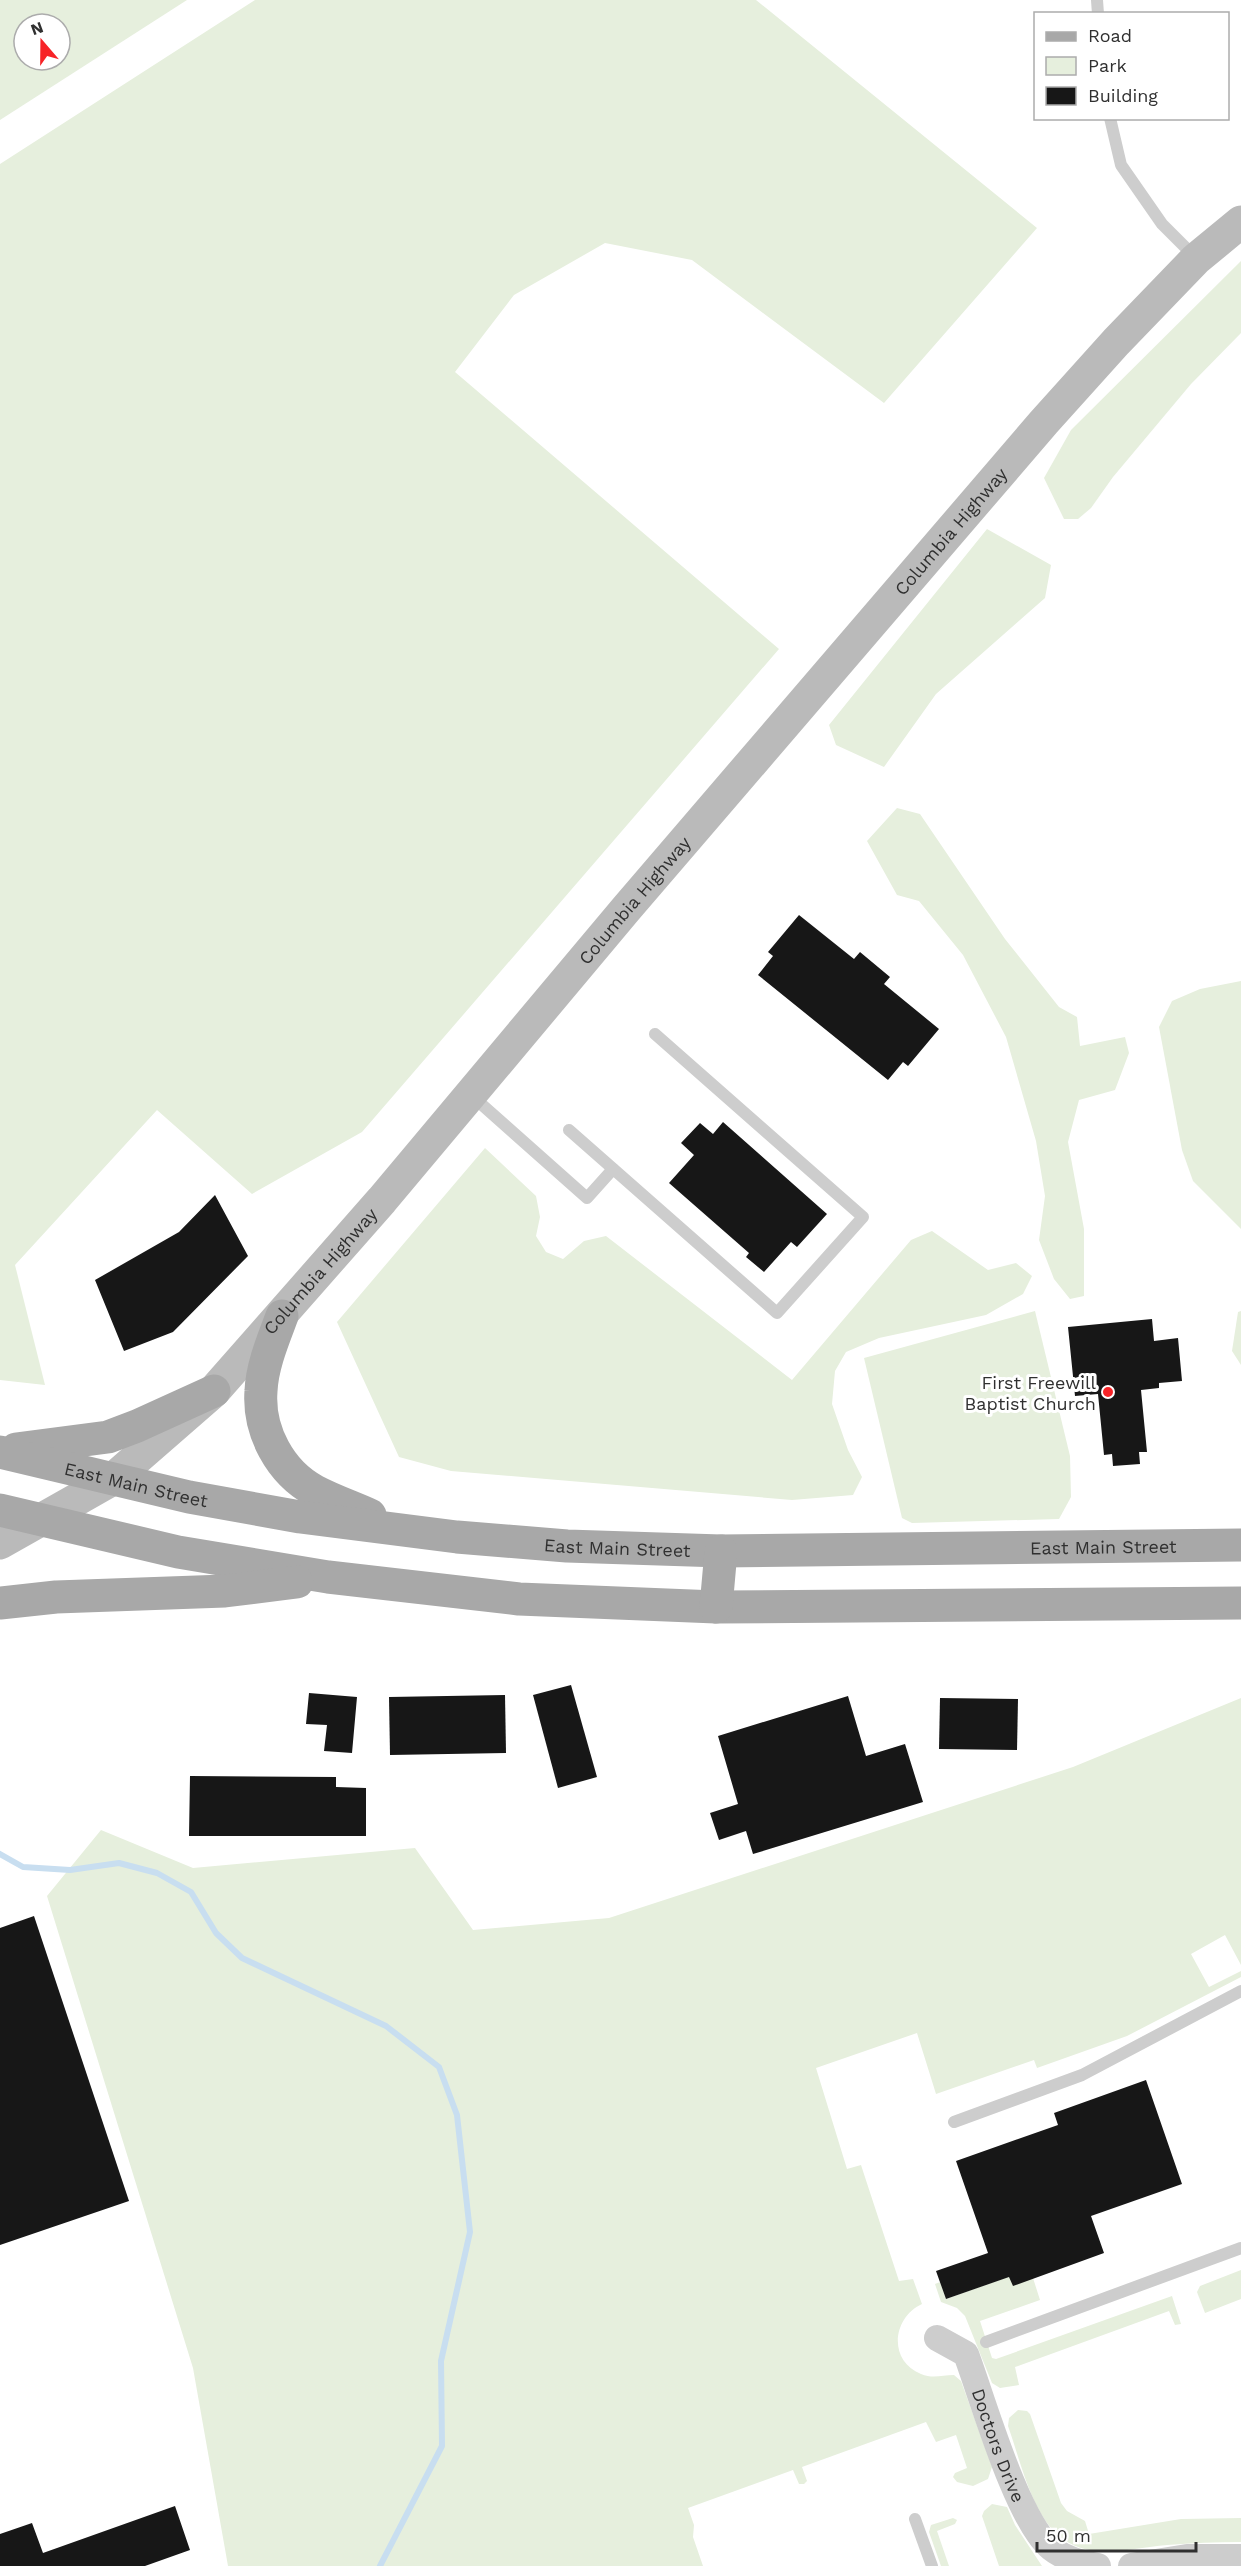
<svg xmlns="http://www.w3.org/2000/svg" width="1241" height="2566" font-family="'Work Sans',sans-serif">
<style>
.green{fill:#e6efdd;fill-rule:evenodd}
.lines{fill:none;stroke-linecap:round;stroke-linejoin:round}
.stream{stroke:#c8def0;stroke-width:6}
.building{fill:#171717}
.lane{stroke:#cdcdcd;stroke-width:12}
.street{stroke:#cdcdcd;stroke-width:26}
.secondary{stroke:#bababa;stroke-width:33}
.primary{stroke:#a8a8a8;stroke-width:33}
.poi-dot{fill:#f72327;stroke:#fff;stroke-width:2}
.labels{text-anchor:middle;dominant-baseline:central;stroke-width:6;stroke-linejoin:round;paint-order:stroke}
.street-label{font-size:18px;fill:#303030;stroke:#fff}
.poi-label{font-size:18px;fill:#303030;stroke:#fff;text-anchor:end}
</style>
<rect width="100%" height="100%" fill="#fff"/>
<g class="green">
<path d="M0,0h187l-187,120zM24,24h36v36h-36z"/>
<path d="M255,0h501l281,228 -153,175 -192,-143 -87,-17 -91,52 -59,77 324,277 -417,483 -110,62 -95,-84 -142,155 30,120 -45,-5v-1216z"/>
<path d="M1241,261v72l-50,51 -78,93 -22,31 -13,11h-14l-20,-41 27,-48z"/>
<path d="M987,529l64,36 -6,33 -109,96 -52,73 -48,-22 -7,-20z"/>
<path d="M897,808l23,6 85,125 54,68 18,10 3,29 45,-9 4,16 -14,37 -36,10 -11,42 16,87v67l-14,3 -16,-20 -15,-39 6,-44 -9,-55 -30,-104 -43,-82 -44,-54 -22,-6 -30,-54z"/>
<path d="M1241,981v248l-48,-48 -11,-31 -23,-123 13,-26 28,-12z"/>
<path d="M485,1148l51,48 4,21 -4,19 10,16 17,7 21,-18 22,-5 186,144 119,-140 21,-9 56,39 28,-7 16,13 -9,18 -37,21 -107,23 -33,14 -11,19 -3,33 16,46 14,27 -9,18 -61,5 -341,-29 -52,-14 -62,-135z"/>
<path d="M1035,1311l35,145 1,41 -12,22 -147,4 -10,-5 -38,-160z"/>
<path d="M1241,1311v54l-9,-14 6,-39z"/>
<path d="M1241,1698v267l-16,-30 -34,19 18,33 32,-16v6l-114,59 -90,32 -3,-8 -98,34 -19,-61 -101,35 31,101 14,-4 38,116 14,-2 9,25c-30,14 -34,57 -1,70 12,5 21,1 33,1l7,6 31,86 -4,12 -15,7 -16,-4 -4,-5 2,-4 12,-5 -11,-33 -20,7 -10,-20 -124,45 5,14 -3,3h-5l-6,-14 -105,38 6,17 -1,12 10,29h-475l-35,-198 -146,-472 54,-66 92,38 222,-20 58,82 136,-12 464,-151z"/>
<path d="M999,2248l14,37 20,-7 7,22 -60,21 12,37 4,1 176,-63 9,28 -6,1 -6,-14 -154,56 4,18 -19,3 -8,-5 -27,-67 -8,-8 -16,-6 -6,-18 5,-2 6,17 56,-20z"/>
<path d="M1241,2270v29l-36,14 -8,-21 3,-6z"/>
<path d="M1018,2410l9,1 3,3 31,89 6,8 18,10 4,13 92,-15 60,-1v24c-25,0 -49,1 -74,3 -44,4 -91,21 -122,-25 -18,-27 -26,-63 -37,-94l1,-8z"/>
<path d="M992,2504l15,3 8,18 27,41h-43l-17,-50 2,-5z"/>
<path d="M953,2518l4,2 -2,4 -18,7 12,35h-8l-12,-34 2,-7z"/>
</g>
<g class="lines">
<path class="stream" d="M0,1854l23,13 47,3 49,-7 38,10 34,19 25,41 26,25 144,68 53,41 18,48 13,117 -29,129 1,85 -62,120"/>
</g>
<g class="building">
<path d="M799,915l55,44 6,-7 30,25 -6,7 55,45 -31,37 -5,-4 -15,18 -130,-105 15,-19 -5,-4z"/>
<path d="M723,1122l104,92 -30,33 -6,-5 -27,30 -18,-15 3,-4 -80,-70 25,-28 -13,-12 19,-20 13,11z"/>
<path d="M215,1195l33,61 -75,76 -49,19 -29,-71 84,-48z"/>
<path d="M1152,1319l2,22 24,-3 4,43 -23,2v5l-18,2 6,62h-8l1,12 -27,2 -1,-12 -8,1 -6,-61 -23,2 -7,-69z"/>
<path d="M571,1685l26,92 -39,11 -25,-93z"/>
<path d="M309,1693l48,4 -5,56 -28,-2 3,-26 -21,-1z"/>
<path d="M505,1695l1,58 -116,2 -1,-58z"/>
<path d="M848,1696l18,60 39,-12 18,58 -170,52 -7,-23 -27,9 -9,-27 28,-9 -20,-68z"/>
<path d="M940,1698l78,1 -1,51 -78,-1z"/>
<path d="M190,1776l146,1v10l30,1v48h-177z"/>
<path d="M34,1916l95,285 -129,44v-317z"/>
<path d="M1146,2080l36,104 -91,32 13,37 -91,33 -4,-9 -63,22 -10,-28 52,-18 -32,-92 102,-36 -4,-12z"/>
<path d="M175,2506l15,44 -45,16h-145v-32l32,-11 11,30z"/>
</g>
<g class="lines">
<g class="lane">
<path d="M1097,0l1,14"/>
<path d="M1110,118l11,47 41,59 33,33"/>
<path d="M471,1095l116,103 26,-29"/>
<path d="M569,1130l208,183 86,-96 -208,-183"/>
<path d="M954,2122l128,-47 159,-84"/>
<path d="M986,2342l255,-94"/>
<path d="M915,2519l17,47"/>
</g>
<g class="street">
<path id="s1" d="M937,2338l29,16c17,46 51,166 85,194 14,11 30,15 47,18"/>
<path d="M1131,2566l56,-9h54"/>
</g>
<path class="secondary" id="s2" d="M0,1543l113,-64 101,-88 168,-191 244,-291 418,-487 72,-80 80,-83 45,-37"/>
<g class="primary">
<path d="M282,1316c-9,24 -20,50 -21,75 -3,40 19,81 54,100 17,9 37,16 55,24"/>
<path d="M16,1449l92,-12 29,-11 77,-35"/>
<path id="s3" d="M0,1452l189,45 111,20 157,20 110,9 154,5 520,-6"/>
<path d="M0,1510l178,42 150,25 191,22 197,8 525,-4"/>
<path d="M0,1603l56,-6 169,-6 72,-9"/>
<path d="M716,1607l5,-56"/>
</g>
</g>
<circle class="poi-dot" cx="1108" cy="1392" r="6"/>
<g class="labels">
<g class="street-label">
<text stroke="none"><textPath href="#s2" startOffset="1396">Columbia Highway</textPath></text>
<text stroke="none"><textPath href="#s2" startOffset="910">Columbia Highway</textPath></text>
<text stroke="none"><textPath href="#s2" startOffset="424">Columbia Highway</textPath></text>
<text stroke="none"><textPath href="#s3" startOffset="140">East Main Street</textPath></text>
<text stroke="none"><textPath href="#s3" startOffset="1112">East Main Street</textPath></text>
<text stroke="none"><textPath href="#s3" startOffset="626">East Main Street</textPath></text>
<text stroke="none"><textPath href="#s1" startOffset="130">Doctors Drive</textPath></text>
</g>
<g class="poi-label">
<text x="1096" y="1382">First Freewill<tspan x="1096" dy="21">Baptist Church</tspan></text>
</g>
</g>
<rect x="1034" y="12" width="195" height="108" fill="#ffffff" stroke="#acacac" stroke-width="1.5"/>
<rect x="1046" y="32" width="30" height="9" fill="#a8a8a8" stroke="#acacac" stroke-width="1.5"/>
<text x="1088" y="42" font-size="18" fill="#303030">Road</text>
<rect x="1046" y="57" width="30" height="18" fill="#e6efdd" stroke="#acacac" stroke-width="1.5"/>
<text x="1088" y="72" font-size="18" fill="#303030">Park</text>
<rect x="1046" y="87" width="30" height="18" fill="#171717" stroke="#acacac" stroke-width="1.5"/>
<text x="1088" y="102" font-size="18" fill="#303030">Building</text>
<g transform="translate(42 42) rotate(340)"><circle r="28" fill="#ffffff" stroke="#acacac" stroke-width="1.5"/>
<path d="M0-4.5L10 22L0 15L-10 22Z" fill="#f72327"/>
<text y="-9" font-size="16" font-weight="bold" text-anchor="middle" fill="#303030">N</text>
</g>
<path d="M1037 2542v9h159v-9" fill="none" stroke="#303030" stroke-width="3"/>
<text x="1046" y="2542" font-size="18" fill="#303030" stroke="#ffffff" stroke-width="4.5" paint-order="stroke">50 m</text>
</svg>
